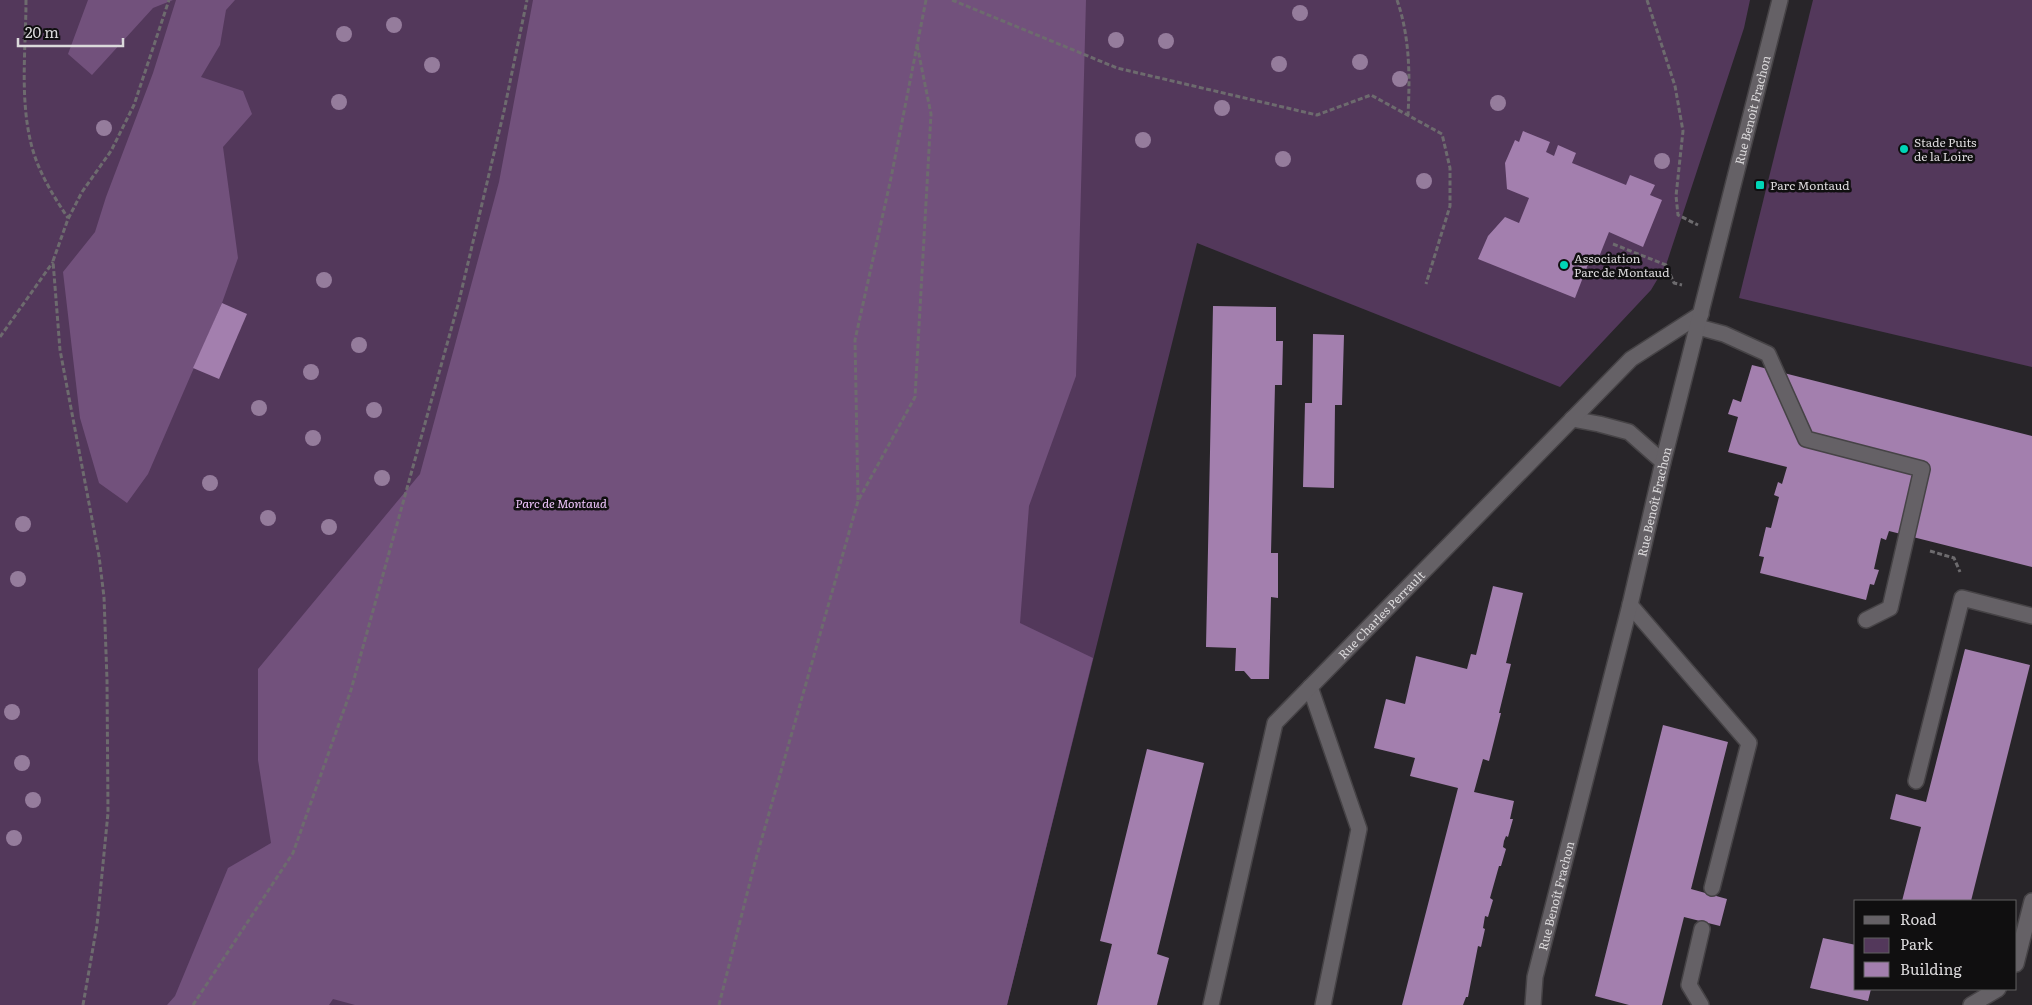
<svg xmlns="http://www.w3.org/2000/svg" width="2032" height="1005" font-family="Literata,serif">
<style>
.green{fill:#53385b}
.forest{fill:#72517c}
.building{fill:#a37fae}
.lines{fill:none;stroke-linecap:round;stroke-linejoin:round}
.service-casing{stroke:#464346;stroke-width:18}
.minor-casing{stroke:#464346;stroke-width:18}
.path{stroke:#6d6b6e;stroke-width:3;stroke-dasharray:5 2.5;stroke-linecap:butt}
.service{stroke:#656166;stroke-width:15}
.minor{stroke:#656166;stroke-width:15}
.tree{fill:#957c9c}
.poi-dot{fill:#00d5b7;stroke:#100f10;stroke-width:2}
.labels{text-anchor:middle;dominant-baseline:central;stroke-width:5;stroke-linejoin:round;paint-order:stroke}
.street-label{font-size:12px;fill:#dbd9db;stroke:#100f10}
.poi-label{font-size:12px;fill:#dbd9db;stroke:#100f10;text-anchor:start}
.park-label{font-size:12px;font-style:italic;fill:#eec4fb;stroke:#100f10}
</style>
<rect width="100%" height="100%" fill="#282529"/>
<g class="green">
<path d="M0,0h1750l-6,28 -78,237 -15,25 -91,97 -363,-144 -190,762h-1007z"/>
<path d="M1813,0h219v367l-293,-69z"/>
</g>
<g class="forest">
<path d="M88,0h85l-20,8 -61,67 -24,-21z"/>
<path d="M176,0h59l-9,10 -6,35 -19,32 42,14 9,23 -29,33 15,111 -16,45 -74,171 -21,29 -28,-20 -19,-65 -17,-146 32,-40 11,-35 47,-124z"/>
<path d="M533,0h553l-10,376 -47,130 -9,117 73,35 -86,347h-652l-22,-6 -4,6h-162l8,-9 53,-128 43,-25 -13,-83v-91l162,-195 79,-292z"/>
</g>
<g class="building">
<path d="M1523,131l27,11 -4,10 8,4 4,-11 18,8 -4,10 54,22 4,-10 25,10 -5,10 12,5 -19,47 -34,-15 -10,25 -7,-3 -17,44 -97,-39 10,-23 17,-19 14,6 10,-25 -22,-9 -2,-26 10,-23 4,2z"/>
<path d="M222,303l25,11 -28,65 -26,-11z"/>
<path d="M1213,306l63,1v34h7l-1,44h-7l-4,168h7v45l-7,-1 -2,82h-18l-7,-8h-9l1,-23 -30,-1z"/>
<path d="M1313,334l31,1 -2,70h-7l-1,83 -31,-1 2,-84h7z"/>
<path d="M1752,365l280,71v131l-143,-36 -3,9 -5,-2 -7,31 5,1 -5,15 -4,-1 -4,16 -106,-27 4,-16 -5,-1 7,-29 5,1 8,-31 -5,-2 4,-13 4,2 5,-17 -59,-15 10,-35 -10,-3 5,-15 8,3z"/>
<path d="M1493,586l30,7 -17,70 5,1 -12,49h2l-12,48 -6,-2 -9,33 40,9 -4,18h3l-5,18 -2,-1 -2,5 -1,6 3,2 -5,17h-2l-9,32 3,2 -5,17 -3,-1 -2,12 2,1 -4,18 -3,-1 -10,51h-2l-3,8h-61l56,-217 -48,-12 5,-18 -41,-10 12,-49 19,5 11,-48 51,13 4,-15 5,1z"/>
<path d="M1965,649l65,16 -59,236h-69l19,-74 -31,-8 6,-25 30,8z"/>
<path d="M1663,725l65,17 -37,147 36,10 -7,27 -36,-9 -22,88h-33l-34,-9z"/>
<path d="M1147,749l57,14 -47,191 12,4 -12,47h-60l15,-61 -12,-3z"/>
<path d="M1823,938l33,7v44h15l-3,12 -58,-13z"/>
</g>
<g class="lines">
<g class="service-casing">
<g id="service">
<path d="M1698,327l26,7 44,20 38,85 116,30 -32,139 -24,12"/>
<path d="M1630,605l119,138 -37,145"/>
<path d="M1310,687l49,142 -36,176"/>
<path d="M1916,781l46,-183 70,18"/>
<path d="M1701,1005l-12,-20 13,-56"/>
</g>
</g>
<g class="minor-casing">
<g id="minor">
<path d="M1572,419l27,5 30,8 34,30"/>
<path d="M2016,964l16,-63"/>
<path id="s1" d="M1211,1005l64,-282 356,-364 70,-45"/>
<path id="s2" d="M1533,1005l2,-28 95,-372 33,-143 117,-462"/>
<path d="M1971,1005l27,-16"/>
</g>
</g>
<g class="path">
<path d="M26,0c0,45 -6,94 4,139 6,29 22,55 38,79"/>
<path d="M952,0l165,68 200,47 54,-20 71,39 8,34v38l-24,78"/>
<path d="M1397,0c13,37 13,77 11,115"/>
<path d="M1647,0l28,86 8,45 -7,65 2,19 20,10"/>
<path d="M1613,244l53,21 8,18 8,2"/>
<path d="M0,337l53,-75"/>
<path d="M858,500l-3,-160 36,-162 35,-178"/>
<path d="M1930,551l24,7 6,14"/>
<path d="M83,1005l14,-80 11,-112 -1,-133 -3,-83 -5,-41 -39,-206 -7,-89 15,-42 14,-27 29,-41 23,-46 35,-105"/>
<path d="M193,1005l100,-152 58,-163 108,-389 45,-190 23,-111"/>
<path d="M719,1005l35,-139 104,-365 57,-104 16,-283 -14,-69"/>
</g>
<use href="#service" class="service"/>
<use href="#minor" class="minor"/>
</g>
<g class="tree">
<circle cx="1300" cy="13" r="8"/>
<circle cx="394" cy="25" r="8"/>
<circle cx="344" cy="34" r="8"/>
<circle cx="1116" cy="40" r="8"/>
<circle cx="1166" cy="41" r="8"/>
<circle cx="1360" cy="62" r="8"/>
<circle cx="1279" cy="64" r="8"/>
<circle cx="432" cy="65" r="8"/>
<circle cx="1400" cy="79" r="8"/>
<circle cx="339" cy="102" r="8"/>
<circle cx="1498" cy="103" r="8"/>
<circle cx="1222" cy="108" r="8"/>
<circle cx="104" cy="128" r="8"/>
<circle cx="1143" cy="140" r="8"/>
<circle cx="1283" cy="159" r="8"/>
<circle cx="1662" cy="161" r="8"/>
<circle cx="1424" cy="181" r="8"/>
<circle cx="324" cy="280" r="8"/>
<circle cx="359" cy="345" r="8"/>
<circle cx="311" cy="372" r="8"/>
<circle cx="259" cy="408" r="8"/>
<circle cx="374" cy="410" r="8"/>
<circle cx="313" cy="438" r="8"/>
<circle cx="382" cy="478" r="8"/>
<circle cx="210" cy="483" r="8"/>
<circle cx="268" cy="518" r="8"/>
<circle cx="23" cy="524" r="8"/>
<circle cx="329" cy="527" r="8"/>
<circle cx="18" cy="579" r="8"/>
<circle cx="12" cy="712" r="8"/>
<circle cx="22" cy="763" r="8"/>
<circle cx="33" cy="800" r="8"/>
<circle cx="14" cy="838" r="8"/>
</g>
<g class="poi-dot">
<circle cx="1904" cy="149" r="5"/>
<rect x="1755" y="180" width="10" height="10" rx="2.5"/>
<circle cx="1564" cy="265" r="5"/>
</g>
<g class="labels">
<g class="street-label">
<text stroke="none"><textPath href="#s2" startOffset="922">Rue Benoît Frachon</textPath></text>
<text stroke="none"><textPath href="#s2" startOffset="518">Rue Benoît Frachon</textPath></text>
<text stroke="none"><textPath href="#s1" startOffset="441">Rue Charles Perrault</textPath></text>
<text stroke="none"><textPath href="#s2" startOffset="112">Rue Benoît Frachon</textPath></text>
</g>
<g class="poi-label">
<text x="1914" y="142">Stade Puits<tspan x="1914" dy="14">de la Loire</tspan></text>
<text x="1770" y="185">Parc Montaud</text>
<text x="1574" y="258">Association<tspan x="1574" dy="14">Parc de Montaud</tspan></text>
</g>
<g class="park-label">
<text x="561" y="503">Parc de Montaud</text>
</g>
</g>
<rect x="1854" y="900" width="162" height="90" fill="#100f10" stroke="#616061"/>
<rect x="1864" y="916" width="25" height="8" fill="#656166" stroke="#616061"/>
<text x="1900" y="925" font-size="15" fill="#dbd9db">Road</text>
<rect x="1864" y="938" width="25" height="15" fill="#53385b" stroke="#616061"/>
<text x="1900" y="950" font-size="15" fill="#dbd9db">Park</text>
<rect x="1864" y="962" width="25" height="15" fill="#a37fae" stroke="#616061"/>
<text x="1900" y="975" font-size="15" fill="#dbd9db">Building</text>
<path d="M18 38v8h105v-8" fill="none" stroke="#dbd9db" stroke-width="2.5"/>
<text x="25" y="38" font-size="15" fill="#dbd9db" stroke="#100f10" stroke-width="4" paint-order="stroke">20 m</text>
</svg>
